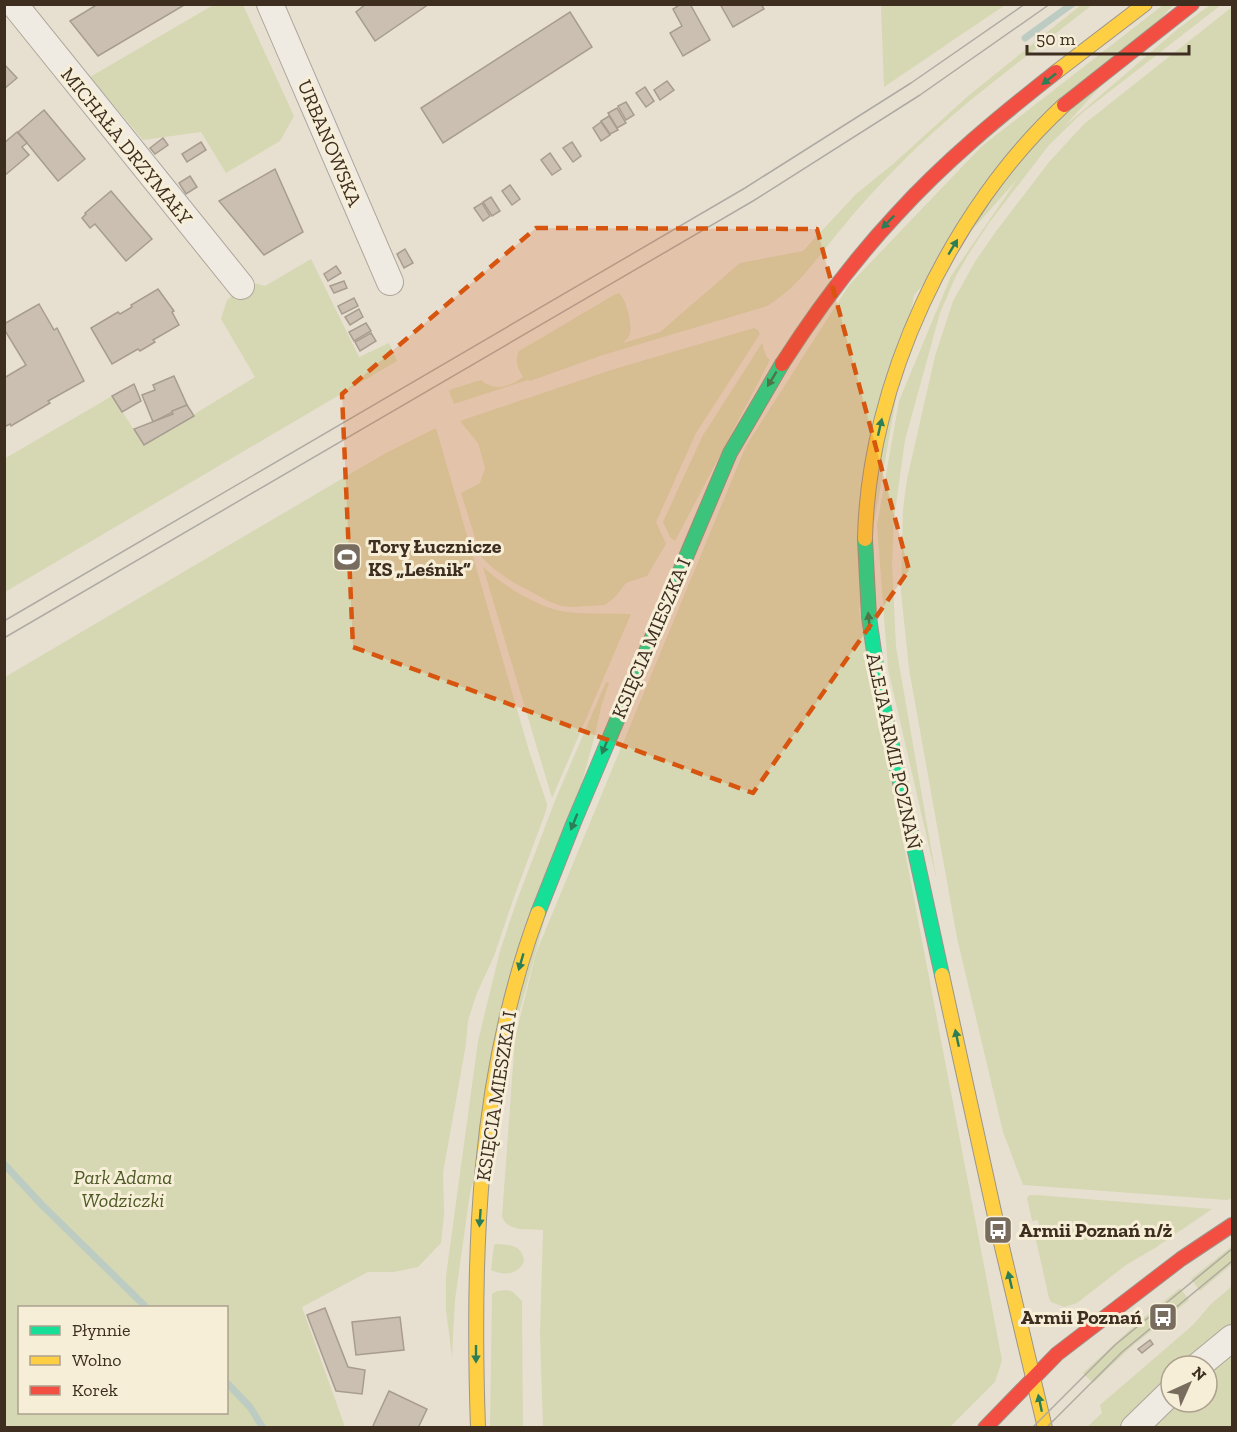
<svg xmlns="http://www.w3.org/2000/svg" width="1237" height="1432" font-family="'Zilla Slab',serif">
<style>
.green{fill:#d6d7b3;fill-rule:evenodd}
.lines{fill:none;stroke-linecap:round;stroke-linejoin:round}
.stream{stroke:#bcccc2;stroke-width:7}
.building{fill:#cbbfb2;stroke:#a89c90;stroke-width:1.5}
.street-casing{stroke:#ada599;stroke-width:28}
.fast-casing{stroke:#9c958a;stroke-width:16}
.slow-casing{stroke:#9c958a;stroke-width:16}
.jam-casing{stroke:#9c958a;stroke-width:16}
.street{stroke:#efebe3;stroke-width:26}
.fast{stroke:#16e098;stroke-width:14}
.slow{stroke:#ffcf43;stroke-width:14}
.jam{stroke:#f24e42;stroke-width:14}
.tram{stroke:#afaaa2;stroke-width:1.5}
.oneway{fill:#2b7e56}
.marked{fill:#d7550e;fill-opacity:0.2;stroke:#d7550e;stroke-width:4.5;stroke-dasharray:12 8;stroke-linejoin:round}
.labels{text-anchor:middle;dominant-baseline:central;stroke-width:6;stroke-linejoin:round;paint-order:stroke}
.street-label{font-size:20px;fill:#3d2e20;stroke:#f7eed8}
.poi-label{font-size:20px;font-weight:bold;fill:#3d2e20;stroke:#f7eed8;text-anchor:start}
.park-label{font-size:20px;font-style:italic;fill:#4d5a26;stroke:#f7eed8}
</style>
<rect width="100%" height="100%" fill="#e7e0d1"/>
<g class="green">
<path d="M215,4l28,1 51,111 -14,25 -54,32 -25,-41 -58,8 -53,-63z"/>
<path d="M886,5v-1l119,1 -121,82 -3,-80z"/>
<path d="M1081,5h11c-63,50 -131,98 -189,156 -21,21 -42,43 -61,67 -24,28 -43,59 -75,78l-164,49 -73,26 -2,-1 -74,24 -5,-13 3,-2 29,-9c13,12 29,7 42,-3 -5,-9 -9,-16 -4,-26l95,-56 5,-2c7,5 15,35 10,43 -1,3 -4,4 -6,7l37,-11 80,-69 63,-12 53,-57 36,-29 76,-69z"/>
<path d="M1163,5h10l-259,290 -55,315 143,750 -7,22 -45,45h-407l-3,-93 3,-104c-15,-2 -34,3 -41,-13l13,-179 21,-85 210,-507 103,-161 133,-139z"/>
<path d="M1210,5h11l-139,108 -33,32 -60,78 -21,32 -12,21 -16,37 -35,127 -11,79 -2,45 4,83 41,235 -49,-213 -11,-144 22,-124 52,-125 87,-127 141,-121z"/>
<path d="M1232,7v1191l-5,2 -204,-15 -20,-53 -46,-194 -48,-269 -8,-77 2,-83 4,-30 28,-123 18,-55 23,-41 21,-30 52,-68 35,-38z"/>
<path d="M311,259l48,98 30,-14 8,18 -392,231 -1,-133 108,-63 32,49 111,-68 -34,-58 6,-19 23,-18 15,4z"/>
<path d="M754,328l4,2 2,4 -64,99 -40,89 10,22 -19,32 -21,7 -11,14 -10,8 -32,2 -12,-1 -13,-5 -37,-20 -17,-12 -13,-12 -20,-64 19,-10 5,-15 -7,-25 -18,-22 151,-51z"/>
<path d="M762,343l4,13 4,4 -95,181 -5,-4 -7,-15 39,-85z"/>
<path d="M436,428l93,323 18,53 -1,7 -32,86 -20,59 -17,37 -9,27 -2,24 -23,129 1,42 -3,28 -23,24 -24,5h-26l-66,35 43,120h-340v-750l379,-223zM20,1308h206v104h-206z"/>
<path d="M483,567c18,17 53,39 78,44 22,4 47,2 70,3l-79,184z"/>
<path d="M606,682l3,1 -8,24 -6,28 -125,458 -15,107 -3,57 -6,-47v-34l32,-235 22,-90 16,-48 40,-105z"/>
<path d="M1029,1195h7l176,14 -57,39 -29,17 -49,38 -13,4 -13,-5 -2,-4 -13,-58 6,-1 -4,-19 -6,1 -5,-23z"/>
<path d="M496,1244c15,1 27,1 28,18 -7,13 -20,14 -33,8l3,-25z"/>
<path d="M1232,1246v18l-32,27 -9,-12z"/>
<path d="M1232,1286v141l-146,1 16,-15 -2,-8 93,-80 18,-21zM1171,1366h36v36h-36z"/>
<path d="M1180,1288l9,12 -59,48 -37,35 -10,-10 52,-48z"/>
<path d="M507,1290l6,2 9,9 1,126h-33l2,-133 5,-3z"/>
</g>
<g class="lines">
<g class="stream">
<path d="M1025,38l47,-34"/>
<path d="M4,1164l38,41 105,103"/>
<path d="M226,1382l24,25 13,21"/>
</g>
</g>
<g class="building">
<path d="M98,4h88l-88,52 -28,-35z"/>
<path d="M366,4h63l-54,37 -19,-29z"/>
<path d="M681,4h9l20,36 -27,16 -13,-23 12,-7 -9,-17z"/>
<path d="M720,4h41l3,5 -31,18z"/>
<path d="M570,12l22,35 -149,96 -22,-35z"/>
<path d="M4,64l13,14 -13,11z"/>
<path d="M667,81l7,9 -14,10 -6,-10z"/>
<path d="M645,87l9,14 -8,6 -10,-14z"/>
<path d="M626,102l8,13 -8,5 -8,-14z"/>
<path d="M617,108l9,15 -9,5 -9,-15z"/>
<path d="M44,110l41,49 -27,22 -40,-49z"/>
<path d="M609,116l9,14 -8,4 -9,-13z"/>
<path d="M601,122l9,13 -9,6 -8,-13z"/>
<path d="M17,132l10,11 -5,4 7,8 -25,21v-33z"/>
<path d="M163,138l5,7 -13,9 -5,-6z"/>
<path d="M201,142l5,8 -19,12 -5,-8z"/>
<path d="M572,142l9,14 -8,6 -10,-14z"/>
<path d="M550,153l11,16 -9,6 -11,-15z"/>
<path d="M275,169l28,63 -39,23 -45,-54z"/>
<path d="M190,176l7,11 -11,7 -7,-11z"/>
<path d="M510,185l10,14 -8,6 -10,-14z"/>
<path d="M111,191l41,48 -26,22 -31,-37 -5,4 -8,-10 4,-4 -1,-1z"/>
<path d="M491,197l9,14 -8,5 -9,-14z"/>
<path d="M482,203l8,13 -7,5 -9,-13z"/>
<path d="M405,249l8,14 -9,5 -7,-14z"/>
<path d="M336,266l5,7 -13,8 -4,-7z"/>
<path d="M344,281l3,7 -13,5 -4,-7z"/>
<path d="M158,289l16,22 -2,1 7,13 -26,15 2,2 -15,9 -2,-2 -26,15 -21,-36 27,-16 2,2 12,-7 -1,-2z"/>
<path d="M354,298l4,8 -16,8 -4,-8z"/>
<path d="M39,304l15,26 3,-2 27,53 -36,20 2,2 -39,23 -1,-2 -6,3v-49l22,-13 -22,-36v-5z"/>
<path d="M359,309l4,8 -13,8 -5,-8z"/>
<path d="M366,323l5,8 -17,10 -5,-9z"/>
<path d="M371,333l5,8 -16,10 -5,-9z"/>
<path d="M174,376l13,29 -34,17 -11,-27 13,-5 -2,-5z"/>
<path d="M134,384l7,17 -19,11 -10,-16z"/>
<path d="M187,405l7,11 -50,29 -10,-16 39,-15 -1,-3z"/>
<path d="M325,1308l23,59 17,3 -3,24 -26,-3 -29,-76z"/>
<path d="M400,1317l4,33 -48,5 -4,-33z"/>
<path d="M1150,1340l3,4 -11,9 -4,-4z"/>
<path d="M389,1391l38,18 -9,19h-46z"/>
</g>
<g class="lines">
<g class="street-casing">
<g id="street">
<path d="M14,4l227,282"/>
<path d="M270,4l120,278"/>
<path d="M1198,1366l34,-28"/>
<path d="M1134,1428l37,-36"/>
</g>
</g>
<g class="fast-casing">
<g id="fast">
<path d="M865,539l4,78 10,69 63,289"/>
<path d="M538,913l36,-91 156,-369 52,-89"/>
</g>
</g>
<g class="slow-casing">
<g id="slow">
<path d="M1056,72l89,-68"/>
<path d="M865,539c3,-155 85,-329 199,-434"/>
<path d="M942,975l56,255 47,198"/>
<path d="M478,1428c-6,-173 -1,-351 60,-515"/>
</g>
</g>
<g class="jam-casing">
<g id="jam">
<path d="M1064,105l128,-101"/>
<path d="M782,364c34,-53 71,-103 114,-149 48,-53 104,-99 160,-143"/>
<path d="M985,1428l72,-74 124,-95 51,-34"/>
</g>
</g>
<use href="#street" class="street"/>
<use href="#fast" class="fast"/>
<use href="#slow" class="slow"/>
<use href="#jam" class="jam"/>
<g class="tram">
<path d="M4,621l741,-433 166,-105 114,-79"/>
<path d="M4,638l749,-437 167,-106 130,-91"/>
<path d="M1032,1428l83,-83 117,-96"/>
<path d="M1046,1428l76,-76 110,-91"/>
</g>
</g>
<defs><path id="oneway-solid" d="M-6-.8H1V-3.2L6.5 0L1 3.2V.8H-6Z" transform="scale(1.5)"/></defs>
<g class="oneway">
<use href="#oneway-solid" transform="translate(1049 79) rotate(142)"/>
<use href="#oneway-solid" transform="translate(888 222) rotate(134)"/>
<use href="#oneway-solid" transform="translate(953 247) rotate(-59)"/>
<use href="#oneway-solid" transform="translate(772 379) rotate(121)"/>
<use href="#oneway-solid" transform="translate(880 427) rotate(-77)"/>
<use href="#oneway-solid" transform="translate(869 621) rotate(-96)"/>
<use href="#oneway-solid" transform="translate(605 746) rotate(113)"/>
<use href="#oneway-solid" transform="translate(574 822) rotate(112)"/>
<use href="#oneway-solid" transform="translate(521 962) rotate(106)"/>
<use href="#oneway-solid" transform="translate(957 1038) rotate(-102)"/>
<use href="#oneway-solid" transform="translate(480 1218) rotate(94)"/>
<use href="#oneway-solid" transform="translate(1010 1280) rotate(-103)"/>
<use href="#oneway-solid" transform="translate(476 1354) rotate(90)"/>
<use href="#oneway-solid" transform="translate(1040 1403) rotate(-102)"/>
</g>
<path class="marked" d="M536,228l281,1 92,341 -156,223 -400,-146 -11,-253z"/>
<defs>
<g id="stadium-square" transform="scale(1.5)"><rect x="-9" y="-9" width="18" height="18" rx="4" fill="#786c5e" stroke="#f7eed8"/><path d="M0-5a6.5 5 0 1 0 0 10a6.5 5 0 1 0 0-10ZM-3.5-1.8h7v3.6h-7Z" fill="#fff"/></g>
<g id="bus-square" transform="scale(1.5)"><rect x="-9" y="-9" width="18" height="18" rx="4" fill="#786c5e" stroke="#f7eed8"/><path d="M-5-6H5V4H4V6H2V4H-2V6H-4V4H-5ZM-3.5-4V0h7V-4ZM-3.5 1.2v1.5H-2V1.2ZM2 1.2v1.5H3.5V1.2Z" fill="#fff"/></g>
</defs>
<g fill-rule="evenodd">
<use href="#stadium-square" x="347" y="557"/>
<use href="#bus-square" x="998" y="1230"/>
<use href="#bus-square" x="1163" y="1317"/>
</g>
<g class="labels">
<g class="street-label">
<text transform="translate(330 143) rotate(67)">URBANOWSKA</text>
<text transform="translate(127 146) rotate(51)">MICHAŁA DRZYMAŁY</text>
<text transform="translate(651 638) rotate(-67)">KSIĘCIA MIESZKA I</text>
<text transform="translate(894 751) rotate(78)">ALEJA ARMII POZNAŃ</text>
<text transform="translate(496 1096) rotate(-81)">KSIĘCIA MIESZKA I</text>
</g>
<g class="poi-label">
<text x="368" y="546">Tory Łucznicze<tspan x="368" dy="23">KS „Leśnik”</tspan></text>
<text x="1019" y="1230">Armii Poznań n/ż</text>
<text x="1142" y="1317" text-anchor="end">Armii Poznań</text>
</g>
<g class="park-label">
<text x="123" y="1177">Park Adama<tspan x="123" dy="23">Wodziczki</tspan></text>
</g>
</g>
<rect width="1237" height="1432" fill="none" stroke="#3d2e20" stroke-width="12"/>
<rect x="18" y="1306" width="210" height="108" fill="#f7eed8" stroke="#ada18e" stroke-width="1.5"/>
<rect x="30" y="1326" width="30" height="9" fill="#16e098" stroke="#ada18e" stroke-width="1.5"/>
<text x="72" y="1336" font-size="18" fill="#3d2e20">Płynnie</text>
<rect x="30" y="1356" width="30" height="9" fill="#ffcf43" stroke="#ada18e" stroke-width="1.5"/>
<text x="72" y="1366" font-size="18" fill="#3d2e20">Wolno</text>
<rect x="30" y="1386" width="30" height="9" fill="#f24e42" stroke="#ada18e" stroke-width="1.5"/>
<text x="72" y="1396" font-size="18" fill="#3d2e20">Korek</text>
<g transform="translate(1189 1384) rotate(45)"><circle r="28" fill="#f7eed8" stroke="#ada18e" stroke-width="1.5"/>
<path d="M0-4.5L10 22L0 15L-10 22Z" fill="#786c5e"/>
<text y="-9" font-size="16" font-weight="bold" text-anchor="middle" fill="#3d2e20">N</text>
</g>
<path d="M1027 45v9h162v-9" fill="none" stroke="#3d2e20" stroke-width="3"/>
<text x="1036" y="45" font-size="18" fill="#3d2e20" stroke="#f7eed8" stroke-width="4.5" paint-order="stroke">50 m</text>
</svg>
